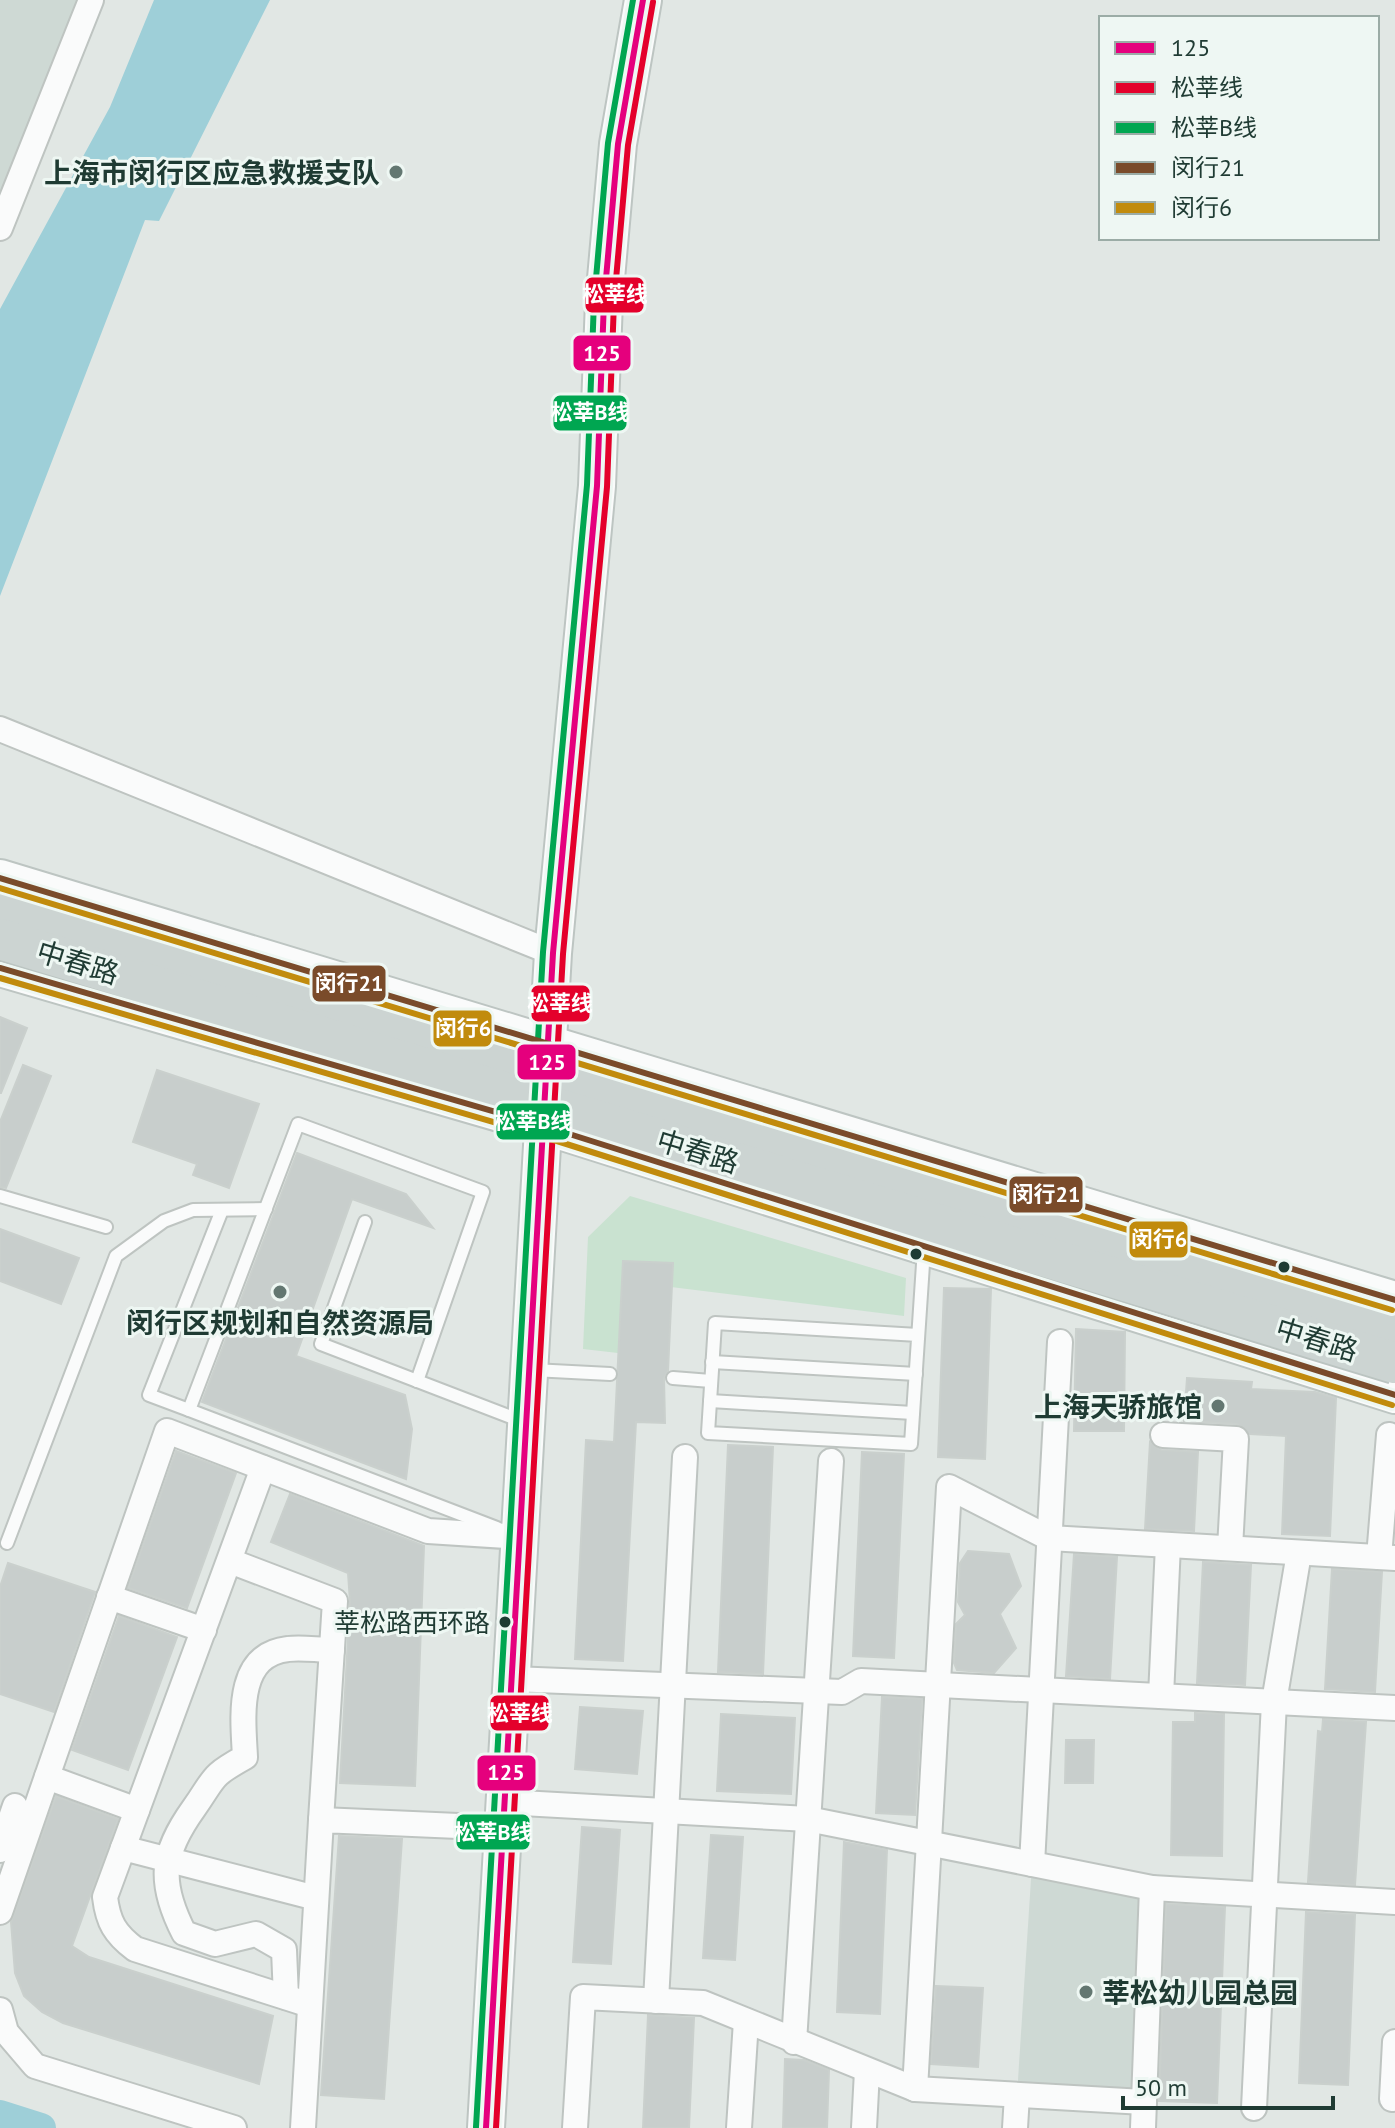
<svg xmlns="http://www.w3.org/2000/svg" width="1395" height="2128" font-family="'PT Sans','Noto Sans SC',sans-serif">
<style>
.built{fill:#ced9d4}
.green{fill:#c9e2d0}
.water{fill:#9ecfd8}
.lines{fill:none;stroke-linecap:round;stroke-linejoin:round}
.canal{stroke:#9ecfd8;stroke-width:30}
.building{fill:#c8cecc;stroke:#cad0cd;stroke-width:2}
.service-casing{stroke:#bec4c1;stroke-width:16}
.minor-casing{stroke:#bec4c1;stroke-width:28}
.secondary-casing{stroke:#bdc5c2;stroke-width:40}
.service{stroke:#fafbfb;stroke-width:12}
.minor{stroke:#fafbfb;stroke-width:24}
.secondary{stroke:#fafbfb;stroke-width:36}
.primary-bridge-casing{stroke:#bbc4c1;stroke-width:44;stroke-linecap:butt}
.primary-bridge{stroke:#ccd4d2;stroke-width:40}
.bus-1-casing{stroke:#eef7f3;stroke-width:12}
.bus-2-casing{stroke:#eef7f3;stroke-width:12}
.bus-3-casing{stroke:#eef7f3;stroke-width:12}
.bus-4-casing{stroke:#eef7f3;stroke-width:12}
.bus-5-casing{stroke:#eef7f3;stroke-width:12}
.bus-1{stroke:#e5007d;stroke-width:6}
.bus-2{stroke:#e4002b;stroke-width:6}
.bus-3{stroke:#00a651;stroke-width:6}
.bus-4{stroke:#7a4b2a;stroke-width:6}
.bus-5{stroke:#c18b0d;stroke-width:6}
.poi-dot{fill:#637771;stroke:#eef7f3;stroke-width:3}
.bus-dot{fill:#1f3b33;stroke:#eef7f3;stroke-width:3}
.labels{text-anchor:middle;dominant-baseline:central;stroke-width:6;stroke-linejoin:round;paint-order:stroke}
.bus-label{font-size:26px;fill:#1f3b33;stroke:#eef7f3;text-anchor:end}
.poi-label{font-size:28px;font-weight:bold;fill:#1f3b33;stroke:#eef7f3;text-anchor:end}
.street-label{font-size:28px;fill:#1f3b33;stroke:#eef7f3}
.line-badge{stroke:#eef7f3;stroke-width:3}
.badge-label{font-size:22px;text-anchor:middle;font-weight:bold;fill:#fff}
</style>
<rect width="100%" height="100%" fill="#e1e7e4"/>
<g class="built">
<path d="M0,0h92l-92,236z"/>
<path d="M1032,1864l120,24 -8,214 -127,-7z"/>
</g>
<path class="green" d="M630,1196l276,82 -2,38 -233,-29 -48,-26 -5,92 -35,-4 5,-112z"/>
<path class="water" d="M154,0h116l-111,221 -14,-1 -145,376v-287l110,-202z"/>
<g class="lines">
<path class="canal" d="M0,2115l41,13"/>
</g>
<g class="building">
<path d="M0,1017l27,11 -26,65h-1z"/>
<path d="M23,1065l28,11 -45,112 -6,-1v-65z"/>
<path d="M157,1070l102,34 -30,84 -36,-13 4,-11 -64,-22z"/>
<path d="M297,1153l109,41 27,34 -81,-29 -56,157 109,39 7,34 -6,50 -204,-77z"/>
<path d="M0,1229l79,29 -18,46 -61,-23z"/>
<path d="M623,1261l50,2 -5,108 -4,7 1,45 -29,-1 -13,239 -48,-2 11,-219 28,2z"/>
<path d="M944,1288l47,1 -6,170 -47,-2z"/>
<path d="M1076,1329l49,3 -1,99h-50z"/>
<path d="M1187,1378l65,4 -1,7 64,3 21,6 -6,138 -48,-2 4,-98 -36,-2 -13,-10 -53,-3z"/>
<path d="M1150,1442l11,8 37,2 -4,79 -49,-2z"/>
<path d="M728,1445l45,2 -10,227 -45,-2z"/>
<path d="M176,1451l60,22 -49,135 -59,-20z"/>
<path d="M862,1452l42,2 -10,204 -41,-2z"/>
<path d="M290,1494l134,52 -9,240 -75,-3 10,-181 -2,-29 -77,-31z"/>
<path d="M968,1551l41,3 12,32 -21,28 16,34 -22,25 -37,-3 -3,-7 2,-39 9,-9 -7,-13 2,-39z"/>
<path d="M1074,1554l43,3 -7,122 -44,-3z"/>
<path d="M1203,1562l48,3 -6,120 -48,-2z"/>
<path d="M8,1563l87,29 -41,120 -54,-18v-107z"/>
<path d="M1332,1569l50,3 -7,120 -50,-3z"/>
<path d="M119,1616l58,21 -49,133 -56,-20z"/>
<path d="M882,1697l40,2 -7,116 -39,-2z"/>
<path d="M580,1707l63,4 -6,63 -62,-5z"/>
<path d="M1195,1713l29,1 -2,142 -51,-1 2,-133h22z"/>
<path d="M721,1714l74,4 -4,76 -74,-3z"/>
<path d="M1323,1719l43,3 -11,163 -47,-3 10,-151 4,1z"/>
<path d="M1066,1740h28l-1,43h-28z"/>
<path d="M56,1796l62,23 -46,127 17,11 184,59 -14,68 -196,-61 -21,-11 -18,-16 -9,-23 -4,-51z"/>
<path d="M582,1827l38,3 -9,134 -38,-2z"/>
<path d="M711,1835l32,2 -8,123 -32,-2z"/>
<path d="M339,1836l63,3 -18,260 -63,-4z"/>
<path d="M844,1842l43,8 -7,164 -43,-2z"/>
<path d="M1166,1904l59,3 -8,196 -58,-2z"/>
<path d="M1306,1912l49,3 -7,170 -49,-2z"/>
<path d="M936,1986l47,2 -5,79 -47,-3z"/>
<path d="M648,2015l46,3 -5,110h-46z"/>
<path d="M785,2059l19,1 25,10 -2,58h-44z"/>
</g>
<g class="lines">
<g class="service-casing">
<g id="service">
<path d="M0,1196l106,31"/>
<path d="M365,1222l-44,122 203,78"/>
<path d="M918,1335l-203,-12 -7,110 203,11 13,-195"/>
<path d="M712,1362l204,12"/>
<path d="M533,1370l77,4"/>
<path d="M673,1378l38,3"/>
<path d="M417,1381l66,-189 -185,-68 -109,286 308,118"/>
<path d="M710,1401l203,12"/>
<path d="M189,1410l-40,-15 73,-185"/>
<path d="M7,1543l109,-287 48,-35 29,-11 73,-1"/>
</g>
</g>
<g class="minor-casing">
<g id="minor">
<path d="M0,228l91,-228"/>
<path d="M0,729l553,224"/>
<path d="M1163,1435l73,4 -6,109"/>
<path d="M263,1468l-158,429c3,25 10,37 30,52l175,56"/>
<path d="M1379,1557l10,-122"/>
<path d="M230,1561l105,40 -14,219"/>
<path d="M109,1597l95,33"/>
<path d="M512,1679l330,13 19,-11 534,27"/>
<path d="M1161,1696l7,-151"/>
<path d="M47,1777l90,33"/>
<path d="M505,1802l303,17 344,69 243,14"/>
<path d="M123,1848l193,50"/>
<path d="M0,1850l15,-44"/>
<path d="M1032,1864l28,-522"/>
<path d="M0,1912l167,-481 261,100 92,6"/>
<path d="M286,1997l-2,-47 -28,-16 -41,10 -31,-11c-26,-51 -23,-79 10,-125 22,-31 15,-31 51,-51 -2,-39 -10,-102 43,-108 14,-2 29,1 44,1"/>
<path d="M656,2001l29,-544"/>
<path d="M0,2010l6,22 29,34 199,62"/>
<path d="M794,2042l37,-581"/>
<path d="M915,2089l34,-602 100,51 346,20"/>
<path d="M1392,2099l3,-57"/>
<path d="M1254,2108l20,-406 25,-149"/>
<path d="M303,2128l18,-308 183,8"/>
<path d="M575,2128l8,-131 120,6 212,86 229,13"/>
<path d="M739,2128l7,-107"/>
<path d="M864,2128l3,-57"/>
<path d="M1015,2128l2,-33"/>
<path d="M1143,2128l9,-240"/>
</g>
</g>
<g class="secondary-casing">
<g id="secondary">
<path d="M0,878l1395,422"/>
<path d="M0,968l544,158 851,269"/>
<path d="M486,2128l67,-1175 44,-467 7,-185 14,-157 25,-144"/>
</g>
</g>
<use href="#service" class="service"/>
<use href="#minor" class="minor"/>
<use href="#secondary" class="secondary"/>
<g class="primary-bridge-casing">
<g id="primary-bridge">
<path d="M0,905l1395,423"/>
<path d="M0,939l1395,424"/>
</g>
</g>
<use href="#primary-bridge" class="primary-bridge"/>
<g class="bus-1-casing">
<path id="bus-1" d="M486,2128l67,-1175 44,-467 7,-185 14,-157 25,-144"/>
</g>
<g class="bus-2-casing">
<path id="bus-2" d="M496,2128l67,-1174 44,-467 7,-185 14,-157 25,-143"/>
</g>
<g class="bus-3-casing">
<path id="bus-3" d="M476,2127l67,-1175 44,-467 7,-184 14,-158 25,-143"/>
</g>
<g class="bus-4-casing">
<g id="bus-4">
<path d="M0,878l1395,422"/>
<path d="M0,968l544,158 851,269"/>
</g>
</g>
<g class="bus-5-casing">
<g id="bus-5">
<path d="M0,888l1392,422"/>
<path d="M0,978l541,158 851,269"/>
</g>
</g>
<use href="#bus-1" class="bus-1"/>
<use href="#bus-2" class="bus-2"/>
<use href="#bus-3" class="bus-3"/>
<use href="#bus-4" class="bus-4"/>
<use href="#bus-5" class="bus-5"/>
</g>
<g class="poi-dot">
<circle cx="396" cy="172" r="8"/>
<circle cx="280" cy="1292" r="8"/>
<circle cx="1218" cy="1406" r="8"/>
<circle cx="1086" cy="1992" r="8"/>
</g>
<g class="bus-dot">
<circle cx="916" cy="1254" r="7"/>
<circle cx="1284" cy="1267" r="7"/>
<circle cx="505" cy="1622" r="7"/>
</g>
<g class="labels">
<g class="bus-label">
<text x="490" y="1622">莘松路西环路</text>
</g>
<g class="poi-label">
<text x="380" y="172">上海市闵行区应急救援支队</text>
<text x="280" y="1322" text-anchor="middle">闵行区规划和自然资源局</text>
<text x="1202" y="1406">上海天骄旅馆</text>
<text x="1102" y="1992" text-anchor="start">莘松幼儿园总园</text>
</g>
<g class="street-label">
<text transform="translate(78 962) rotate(17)">中春路</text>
<text transform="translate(698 1151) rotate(17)">中春路</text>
<text transform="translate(1317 1339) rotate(17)">中春路</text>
</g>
</g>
<g class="line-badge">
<rect x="584" y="276" width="61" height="38" rx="8" fill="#e4002b"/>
<rect x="572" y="334" width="60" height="38" rx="8" fill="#e5007d"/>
<rect x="552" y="394" width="76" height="38" rx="8" fill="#00a651"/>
<rect x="311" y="964" width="76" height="39" rx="8" fill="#7a4b2a"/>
<rect x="530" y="984" width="61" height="39" rx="8" fill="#e4002b"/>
<rect x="432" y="1009" width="61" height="39" rx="8" fill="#c18b0d"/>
<rect x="516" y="1043" width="61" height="38" rx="8" fill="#e5007d"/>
<rect x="495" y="1102" width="76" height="39" rx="8" fill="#00a651"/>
<rect x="1008" y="1175" width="76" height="39" rx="8" fill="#7a4b2a"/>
<rect x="1128" y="1220" width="61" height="39" rx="8" fill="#c18b0d"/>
<rect x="489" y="1694" width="61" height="38" rx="8" fill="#e4002b"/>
<rect x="476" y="1754" width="61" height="38" rx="8" fill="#e5007d"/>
<rect x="455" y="1813" width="76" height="38" rx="8" fill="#00a651"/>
</g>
<g class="badge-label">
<text x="615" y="302">松莘线</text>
<text x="602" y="361">125</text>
<text x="590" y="420">松莘B线</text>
<text x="349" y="991">闵行21</text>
<text x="560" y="1011">松莘线</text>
<text x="463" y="1036">闵行6</text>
<text x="547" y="1070">125</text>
<text x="533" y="1129">松莘B线</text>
<text x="1046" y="1202">闵行21</text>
<text x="1159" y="1247">闵行6</text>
<text x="520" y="1721">松莘线</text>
<text x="506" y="1780">125</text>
<text x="493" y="1840">松莘B线</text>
</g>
<rect x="1099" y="16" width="280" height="224" fill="#eef7f3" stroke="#9baca6" stroke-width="2"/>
<rect x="1115" y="42" width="40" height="12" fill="#e5007d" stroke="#9baca6" stroke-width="2"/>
<text x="1171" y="56" font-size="24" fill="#1f3b33">125</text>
<rect x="1115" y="82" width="40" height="12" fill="#e4002b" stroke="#9baca6" stroke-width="2"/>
<text x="1171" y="96" font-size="24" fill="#1f3b33">松莘线</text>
<rect x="1115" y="122" width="40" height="12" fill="#00a651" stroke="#9baca6" stroke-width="2"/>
<text x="1171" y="136" font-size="24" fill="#1f3b33">松莘B线</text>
<rect x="1115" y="162" width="40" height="12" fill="#7a4b2a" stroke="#9baca6" stroke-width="2"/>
<text x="1171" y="176" font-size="24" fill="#1f3b33">闵行21</text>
<rect x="1115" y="202" width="40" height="12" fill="#c18b0d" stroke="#9baca6" stroke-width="2"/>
<text x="1171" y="216" font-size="24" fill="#1f3b33">闵行6</text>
<path d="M1123 2096v12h210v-12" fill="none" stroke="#1f3b33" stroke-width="4"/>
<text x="1135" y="2096" font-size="24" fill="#1f3b33" stroke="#eef7f3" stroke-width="6" paint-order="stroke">50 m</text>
</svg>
